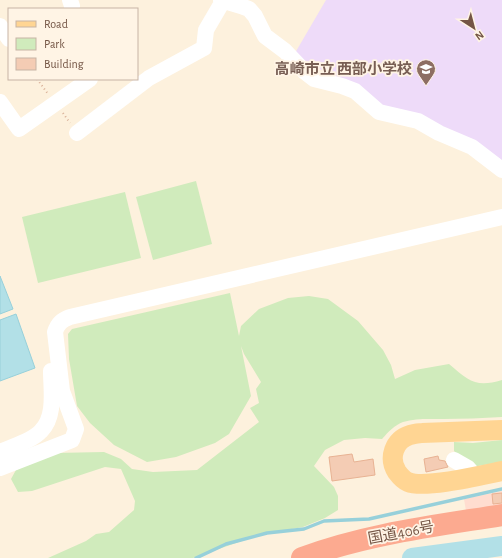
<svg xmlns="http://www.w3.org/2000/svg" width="502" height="558" font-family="'Alegreya Sans','Noto Sans JP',sans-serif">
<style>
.commercial{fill:#ffddd0}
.education{fill:#eedbf9}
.green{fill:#d0ebbc}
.water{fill:#b2e0e7;stroke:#97d0da}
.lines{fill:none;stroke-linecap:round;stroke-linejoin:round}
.stream{stroke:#97d0da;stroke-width:3.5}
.river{stroke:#b2e0e7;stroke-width:20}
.building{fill:#f4ccb4;stroke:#e8b293}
.path{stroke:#d9b097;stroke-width:2;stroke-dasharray:1 3;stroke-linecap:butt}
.minor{stroke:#fff;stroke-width:16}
.major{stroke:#ffd593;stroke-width:20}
.highway{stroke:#fcaa90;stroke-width:22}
.labels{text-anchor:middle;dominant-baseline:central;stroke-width:3.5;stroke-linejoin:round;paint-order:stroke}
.education-label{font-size:15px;font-weight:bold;fill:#785e54;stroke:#fff4e5;text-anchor:end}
.street-label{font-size:15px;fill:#745545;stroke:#fff4e5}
</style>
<rect width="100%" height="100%" fill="#fdf1dd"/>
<path class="commercial" d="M502,491v20l-35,6 -3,-18z"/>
<path class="education" d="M326,0h176v165l-120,-57 -47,-32 -24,-11 -16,-12z"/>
<g class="green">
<path d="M196,181l16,63 -59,16 -17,-63z"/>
<path d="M125,192l16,66 -103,25 -16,-66z"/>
<path d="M230,293l9,43 2,-10 18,-17 29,-11 21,-2 19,3 30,22 25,29 8,15 4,14 20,-9 34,-6c20,17 27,24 53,16v37c-20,1 -39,2 -59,2 -13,0 -27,-1 -40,3 -8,3 -15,10 -21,17l-17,-1 -21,2 -19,10 -11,16 20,21 4,9v14l-13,8 -22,9 -44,8 -66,23h-145l38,-17 10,-7 13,-2 25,-22 1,-9 -14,-32 -16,-2 -73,24 -14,1 -7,-13 5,-9 38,-17 50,-1 17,7 11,10 21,3 44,-2 62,-48 -9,-14 9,-5 -3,-14 5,-7 -17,-28 -3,-8 10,50 -22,38 -14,9 -39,14 -29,5 -33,-17 -24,-22 -13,-17 -8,-47 -1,-25 4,-5z"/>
<path d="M502,440v22l-30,5 -18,-16v-9l19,1z"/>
</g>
<g class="water">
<path d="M0,276l13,33 -13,5z"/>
<path d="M16,314l19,54 -35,13v-61z"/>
</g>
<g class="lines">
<path class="stream" d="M196,558l30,-14 41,-11 37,-4 20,-8 45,-2 133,-30"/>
<path class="river" d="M412,558l90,-12"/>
</g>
<g class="building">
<path d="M352,454l2,8 19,-3 2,16 -43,6 -3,-24z"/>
<path d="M438,456l1,4 6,1 3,6 -22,5 -2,-13z"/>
<path d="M502,493v10l-9,1 -1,-10z"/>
</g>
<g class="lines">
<g class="path">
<path d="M37,79l11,15"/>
<path d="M63,113l7,10"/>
</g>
<g class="minor">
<path d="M70,0l2,6"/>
<path d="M221,0l20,6 8,3 6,7 10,20 20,15 20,21 9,7 28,7 13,5 24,21 39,9 21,12 33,14 30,23"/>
<path d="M0,26l9,13"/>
<path d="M0,102l19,27 71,-50"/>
<path d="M77,133l72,-55 55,-30 2,-18 17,-29"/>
<path d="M0,452c13,-6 32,-11 41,-21 15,-15 10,-41 10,-60"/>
<path d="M454,460l14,8 7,8"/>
<path d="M0,468l72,-28 4,-11 -14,-38 -7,-59c3,-9 7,-12 15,-15l432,-100"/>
</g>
<path class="major" d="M502,430l-80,3c-4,0 -8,1 -12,2 -16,5 -22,23 -13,37 3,4 6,8 11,10 17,7 74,-7 94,-11"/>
<path class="highway" d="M302,558c64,-24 132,-32 200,-43"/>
</g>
<defs>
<g id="school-pin" transform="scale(1)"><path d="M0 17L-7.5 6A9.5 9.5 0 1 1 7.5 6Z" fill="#8d6e63" stroke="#fff4e5"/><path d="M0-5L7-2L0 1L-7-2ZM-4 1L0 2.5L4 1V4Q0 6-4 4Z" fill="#fff"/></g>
</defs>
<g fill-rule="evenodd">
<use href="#school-pin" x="426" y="69"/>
</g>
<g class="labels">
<g class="education-label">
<text x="412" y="69">高崎市立 西部小学校</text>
</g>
<g class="street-label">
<text transform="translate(401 533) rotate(-11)">国道406号</text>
</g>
</g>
<rect x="8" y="8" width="130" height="72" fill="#fff4e5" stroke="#c7b4a5"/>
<rect x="16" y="21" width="20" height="6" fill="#ffd593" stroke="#c7b4a5"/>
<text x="44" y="28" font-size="12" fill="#745545">Road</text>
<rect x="16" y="38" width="20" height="12" fill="#d0ebbc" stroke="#c7b4a5"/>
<text x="44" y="48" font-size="12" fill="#745545">Park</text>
<rect x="16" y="58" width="20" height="12" fill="#f4ccb4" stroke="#c7b4a5"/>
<text x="44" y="68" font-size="12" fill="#745545">Building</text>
<g transform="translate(474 28) rotate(144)" stroke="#fff4e5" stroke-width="3" paint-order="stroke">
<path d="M0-3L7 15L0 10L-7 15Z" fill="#745545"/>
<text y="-6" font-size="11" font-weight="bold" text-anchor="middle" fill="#745545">N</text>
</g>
</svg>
